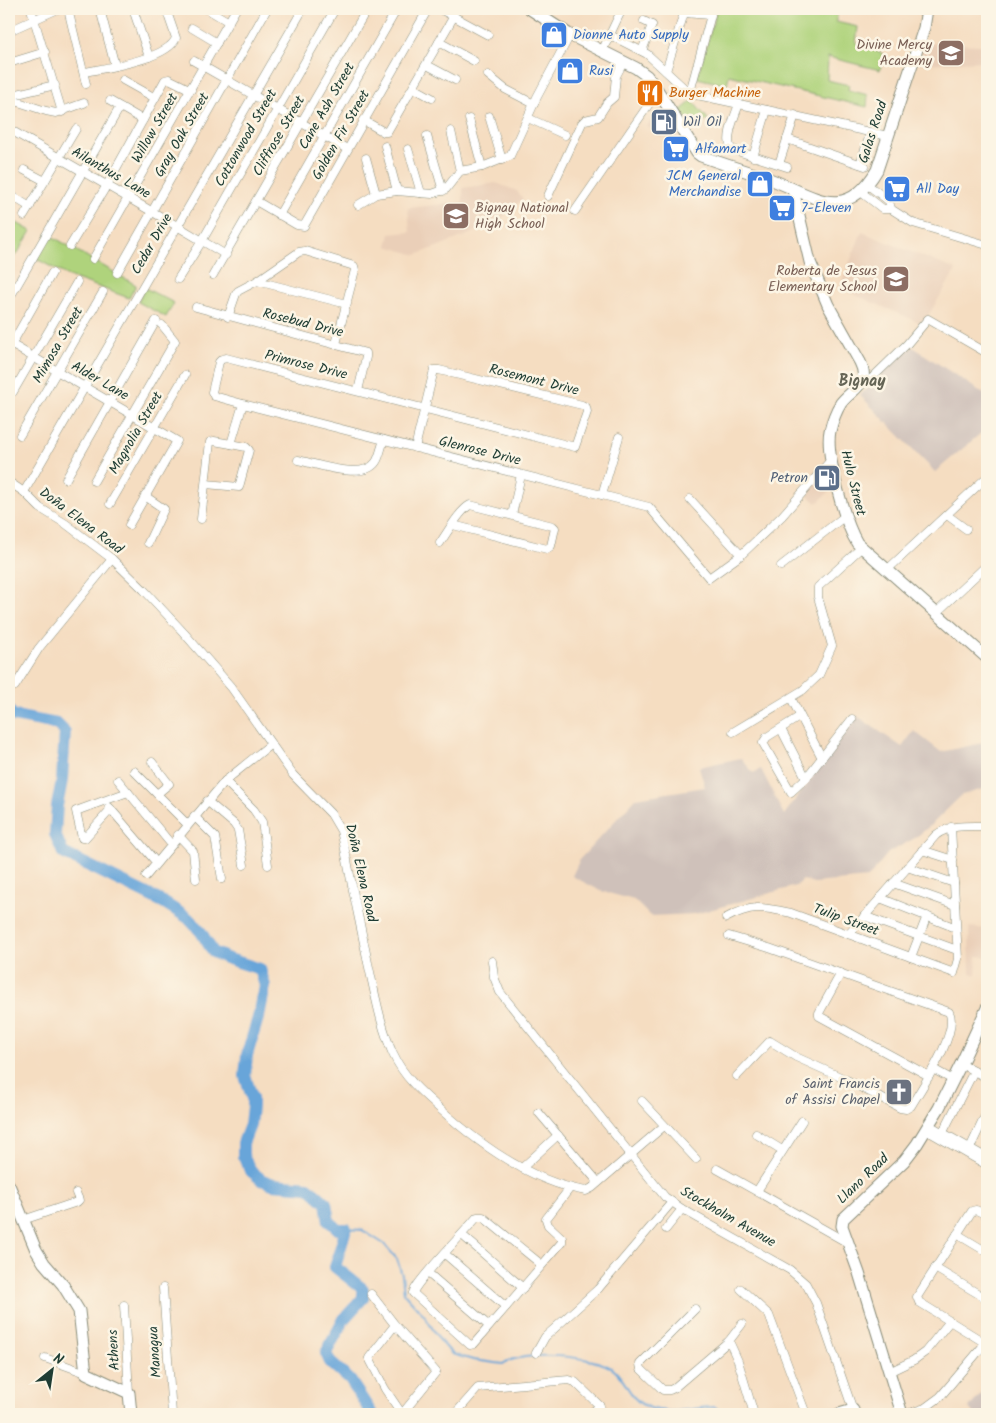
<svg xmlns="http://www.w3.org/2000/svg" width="996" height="1423" font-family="Kalam,sans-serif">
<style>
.built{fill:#eacfb8}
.industrial{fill:#cfc1ba}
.green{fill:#afd37b;stroke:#678858}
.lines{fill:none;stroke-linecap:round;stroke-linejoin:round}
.stream{stroke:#67a5d9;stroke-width:2}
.river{stroke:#67a5d9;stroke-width:12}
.street-casing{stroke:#8a8d7a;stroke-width:9}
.secondary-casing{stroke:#8a8d7a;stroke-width:13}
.street{stroke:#fff;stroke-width:8}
.secondary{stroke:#fff;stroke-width:11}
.labels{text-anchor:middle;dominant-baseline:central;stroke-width:5;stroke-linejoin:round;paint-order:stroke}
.shop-label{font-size:14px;fill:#366cbe;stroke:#fcf5e5;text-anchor:start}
.education-label{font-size:14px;fill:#785e54;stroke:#fcf5e5;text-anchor:end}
.food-label{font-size:14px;fill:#c56008;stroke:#fcf5e5;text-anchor:start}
.street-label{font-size:14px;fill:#1f3d34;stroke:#fcf5e5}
.service-label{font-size:14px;fill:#4e5e75;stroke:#fcf5e5;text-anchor:start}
.worship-label{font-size:14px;fill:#5b616d;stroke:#fcf5e5;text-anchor:end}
.quarter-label{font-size:16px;font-weight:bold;fill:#646455;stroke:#fcf5e5}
</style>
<rect width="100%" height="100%" fill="#fcf5e5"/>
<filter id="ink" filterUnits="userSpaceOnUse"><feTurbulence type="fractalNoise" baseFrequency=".02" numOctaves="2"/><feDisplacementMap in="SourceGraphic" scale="10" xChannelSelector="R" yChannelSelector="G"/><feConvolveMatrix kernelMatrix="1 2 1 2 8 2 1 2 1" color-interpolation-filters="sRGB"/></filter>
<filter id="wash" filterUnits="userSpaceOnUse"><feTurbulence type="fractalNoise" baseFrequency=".0096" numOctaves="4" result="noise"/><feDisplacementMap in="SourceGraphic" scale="20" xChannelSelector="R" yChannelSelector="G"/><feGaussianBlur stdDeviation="1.12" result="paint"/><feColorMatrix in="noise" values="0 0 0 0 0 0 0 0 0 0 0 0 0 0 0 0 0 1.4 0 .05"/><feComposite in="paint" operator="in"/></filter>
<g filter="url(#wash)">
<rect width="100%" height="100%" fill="#f5ddc1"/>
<g class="built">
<path d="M922,43l59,2 1,16 -62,3z"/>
<path d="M661,105l15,23 -15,9 -14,-11z"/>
<path d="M496,183l21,8 6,8 -30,26 -77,30 -29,-9 3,-12 20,-2 -2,-24 55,-6v-14z"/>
<path d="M862,232l94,38 -33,54 -84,-36z"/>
<path d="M828,466l7,20 -18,17 -11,-9z"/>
<path d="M969,927l18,2v28l-10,-1 -1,19 -6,-2z"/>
</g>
<g class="industrial">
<path d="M913,347l74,49v32l-52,44 -75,-77 48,-45z"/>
<path d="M857,716l45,31 12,-16 27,21 46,-10v46l-25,7 -30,29 -17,14 -27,15 -20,25 -54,5 -11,-3 -7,6 -101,28 -45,2 -16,-16 -33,-9 -29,-15 8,-17 56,-61 69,-11 -6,-20 42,-9 12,15 8,-4 23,46z"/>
<path d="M987,1387v27h-13l-5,-6z"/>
</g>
<g class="green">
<path d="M708,9h130l-2,13 22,5 -2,16 27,11 -3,16 -52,-13 -1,23 22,5 -1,5 20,5 -1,12 -138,-32 -2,10 -30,-7 19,-66z"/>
<path d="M692,101l16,18 -12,10 -16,-18z"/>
<path d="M17,223l14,8 -15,25 -7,-4v-15z"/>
<path d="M48,234l88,51 -7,13 -61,-22 -33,-18z"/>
<path d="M145,288l29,15 -8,14 -28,-15z"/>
</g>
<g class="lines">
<path class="stream" d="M346,1229l16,1 22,14 13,15 5,16 2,18 20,22 15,24 13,15 21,6 30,4c17,-14 94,-9 111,6 15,13 15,31 36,38 24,8 41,-1 65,-1l8,7"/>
<path class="river" d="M9,711l5,5 43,8 8,8 -3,48 -5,26 -2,28 8,19 100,49 25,16 13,14 12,20 13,6 34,11 5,17 -5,25 -13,44 -2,21 7,21v9l-2,19 -7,18v13l8,15 11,9 11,4 35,3 18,16 3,18 9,8h8l-11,38 28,22v9l-19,21 -18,34 4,9 20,18 22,34"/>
</g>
</g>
<g filter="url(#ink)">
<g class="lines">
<g class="street-casing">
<g id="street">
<path d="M31,9l31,103"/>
<path d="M68,9l18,75"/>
<path d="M100,9l15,57"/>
<path d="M133,9l16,48"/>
<path d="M207,9l22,13"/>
<path d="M440,9l48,26"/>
<path d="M192,28l25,15"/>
<path d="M9,31l49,-22"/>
<path d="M610,35l37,19 37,34 13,7 191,41"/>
<path d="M439,42l35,19"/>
<path d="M605,45l17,-36"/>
<path d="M642,51l10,-26 -8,-4"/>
<path d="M194,61l153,88"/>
<path d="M9,63l36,-11"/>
<path d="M427,65l28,15"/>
<path d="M666,71l18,-58 27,2 -21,77"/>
<path d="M85,72c20,-4 83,-13 91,-34l-10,-29"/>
<path d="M488,75l17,14 29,15"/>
<path d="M123,80l32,18"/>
<path d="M414,88l18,10"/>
<path d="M9,96l46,-11"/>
<path d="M9,99l37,12 10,2 28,-10"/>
<path d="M110,101l33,19"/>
<path d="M739,104c-4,12 -14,33 -8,45l56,18"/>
<path d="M489,116l13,44"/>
<path d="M528,118l37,17"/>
<path d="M469,119l13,48"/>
<path d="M363,120l21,12h3l67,-116"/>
<path d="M9,129l168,97 49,29"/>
<path d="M451,131l9,40"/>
<path d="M427,136l16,55"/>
<path d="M787,139l78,27"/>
<path d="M385,146l12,45"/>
<path d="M408,149l13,44"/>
<path d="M753,157l14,-47"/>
<path d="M366,158l10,36"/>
<path d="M779,164l16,-49"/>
<path d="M860,164l11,-32"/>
<path d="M24,170l21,11"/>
<path d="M868,185l21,16 2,8"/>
<path d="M861,192l22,17h8l22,14 74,22"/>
<path d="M12,196l18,11"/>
<path d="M548,196l34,-73 3,-3 13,-3 9,-14 7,-6 2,-21 8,-15"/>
<path d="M256,201l41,24 7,1 124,-217"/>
<path d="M358,205l18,-11 21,-3 35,3 14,-5 14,-18 22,-4 28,-11 27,-59 33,-62"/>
<path d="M575,211l83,-120"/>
<path d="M279,215l118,-206"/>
<path d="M24,216l52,-87"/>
<path d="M70,246l37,-61 58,-105 4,-1 22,11"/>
<path d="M93,259l143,-250"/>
<path d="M117,273l150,-264"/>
<path d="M213,275l154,-266"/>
<path d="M178,279l24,-38 133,-232"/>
<path d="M257,281l90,23"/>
<path d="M9,299l111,-192"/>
<path d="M196,307l170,46v4l-8,34"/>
<path d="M228,317l8,-23 2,-3 19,-10 42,-29 6,-1 49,15 1,4 -19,74"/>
<path d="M9,343l168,98 -48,84"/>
<path d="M9,349l43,-76"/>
<path d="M862,381l7,-1 3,-2 35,-34 21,-25 59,34"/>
<path d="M13,392l64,-110"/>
<path d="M20,435l83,-143"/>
<path d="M415,448l19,-78h5l143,35 4,2 1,5 -12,35 -349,-89 -4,1 -3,3 -7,30 2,4 29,8 406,103 60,71 32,-23 41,-39 49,-56"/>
<path d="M298,460c19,4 65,21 78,2 4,-6 5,-15 8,-22"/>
<path d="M66,479l90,-158"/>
<path d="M94,481l81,-140 -13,-16"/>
<path d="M9,482l15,10 16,16 26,16 46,35 32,31 40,43 47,54 62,88 38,39 10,17 3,13c7,39 16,79 24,119 7,30 12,62 25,91 10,22 28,38 46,54 40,36 92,74 147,83l6,-3 72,-62"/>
<path d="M206,484l33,3 10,-37 -3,-3 -15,-3"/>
<path d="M24,492l279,-483"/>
<path d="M602,495l17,-58"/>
<path d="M145,496l19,13 -16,34"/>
<path d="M690,499l51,56"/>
<path d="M110,504l75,-129"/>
<path d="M512,515l9,-40"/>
<path d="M947,515l19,14"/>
<path d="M201,519l9,-77 4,-1 17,3 12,-40"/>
<path d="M440,543c7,-10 20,-33 30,-38l83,21 2,2 -4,18 -4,3 -94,-24"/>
<path d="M781,566l64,-50"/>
<path d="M888,569l99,-92"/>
<path d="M936,613l51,-48"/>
<path d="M15,686l24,-38 73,-89"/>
<path d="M791,698l31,60"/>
<path d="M799,717l-32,20 -4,6 28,49 15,-14 46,-59"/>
<path d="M781,729l25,49"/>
<path d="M733,732l70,-42 16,-15 13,-29 -14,-49v-10l44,-40"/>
<path d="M152,762l17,22 -12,10"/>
<path d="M134,771l53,53"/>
<path d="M118,780l53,64"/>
<path d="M225,781l29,29 8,12 6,43"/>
<path d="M207,801l27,23 4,6 6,35"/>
<path d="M109,807l47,55"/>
<path d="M111,809l-26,29h-3l-6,-27 52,-19"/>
<path d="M194,816l21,21 7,42"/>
<path d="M178,835l15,16 3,28"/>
<path d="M922,850l31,10"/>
<path d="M907,867l47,16"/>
<path d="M146,876l79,-95 46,-37"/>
<path d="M893,883l62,22"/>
<path d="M880,898l76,30"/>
<path d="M864,916l93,34"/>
<path d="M726,918c26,-14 37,-11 65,-5l163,60 4,-14 -7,-132"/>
<path d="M849,934l87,-99c15,-11 33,-9 51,-9"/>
<path d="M729,936l40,12 180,64c11,20 -27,75 -38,94l-5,3 -6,-1 -53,-28 -51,-23 -26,-16 -33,35"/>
<path d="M911,957l16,-41"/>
<path d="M492,961l2,16 6,15 165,205 17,12 108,61 16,14 10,19 37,107"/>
<path d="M841,973l-22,40v3l110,60"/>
<path d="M961,1064l26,14"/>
<path d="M933,1069l20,11"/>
<path d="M642,1101l54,58"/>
<path d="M539,1113l59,69"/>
<path d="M929,1125l58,33"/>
<path d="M926,1130l61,35"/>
<path d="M943,1132l31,-61"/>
<path d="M756,1134l26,16"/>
<path d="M970,1148l17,-36"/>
<path d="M522,1168l36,-33"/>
<path d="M717,1169l131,74"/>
<path d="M757,1191l45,-70"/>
<path d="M23,1220l54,-18 2,-2 -3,-7"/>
<path d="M666,1229l16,-20"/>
<path d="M957,1234l30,18"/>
<path d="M462,1235l61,53"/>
<path d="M445,1254l61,53"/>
<path d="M542,1265l-59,-48h-6c-11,14 -61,64 -64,76l57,52 4,-1 88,-102v-4l-14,-13 -2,-6 24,-31"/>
<path d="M935,1268l52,31"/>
<path d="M428,1273l61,53"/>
<path d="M163,1288l9,126"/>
<path d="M741,1289l28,26 37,99"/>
<path d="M371,1294l24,31 41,47 -34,42"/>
<path d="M124,1305l5,88"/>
<path d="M695,1309l-55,55 1,5 22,21h7l4,-2 55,-47 13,-17"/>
<path d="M395,1325l-26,33 16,31 17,25"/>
<path d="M729,1341l9,20 16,53"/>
<path d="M536,1353l9,-16 53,-48 74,-87"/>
<path d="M45,1358l41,15"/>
<path d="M889,1372l25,-12 11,-8 25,-31"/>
<path d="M455,1414l23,-26 91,-8 6,2 25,24 -10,8"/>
<path d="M907,1414l18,-6 15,-11 43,-51 -1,-5 -63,-39 -2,-5 55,-86 4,-1 11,5"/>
</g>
</g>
<g class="secondary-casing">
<g id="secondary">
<path d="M530,9l40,26 66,33 11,8 11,15 39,62 4,3c22,8 44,15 66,22 45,16 77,48 110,-8l47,-142 3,-19"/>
<path d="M793,190l17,72 18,43 32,57c11,22 -7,26 -19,41 -5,8 -9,19 -11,28 -5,23 15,92 27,112l130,115"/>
<path d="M9,1185l27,65 8,13 19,22 16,26 7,62 43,20 2,21"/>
<path d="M839,1414l14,-4 1,4"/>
<path d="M902,1414l-43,-141 -17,-47 1,-7 61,-58 13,-17 22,-36 22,-44 26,-56"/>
</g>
</g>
<use href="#street" class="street"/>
<use href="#secondary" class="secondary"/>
</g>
</g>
<defs>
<g id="shop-square" transform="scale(1.4375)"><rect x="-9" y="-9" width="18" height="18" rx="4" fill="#3f7fe0" stroke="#fcf5e5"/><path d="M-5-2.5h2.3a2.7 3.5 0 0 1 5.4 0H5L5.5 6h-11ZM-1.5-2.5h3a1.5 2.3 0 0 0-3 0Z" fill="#fff"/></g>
<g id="school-square" transform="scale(1.4375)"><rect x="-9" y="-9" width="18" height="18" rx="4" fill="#8d6e63" stroke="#fcf5e5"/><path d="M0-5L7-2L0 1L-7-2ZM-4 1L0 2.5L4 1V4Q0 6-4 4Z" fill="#fff"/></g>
<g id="restaurant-square" transform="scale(1.4375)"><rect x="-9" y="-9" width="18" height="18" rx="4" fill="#e8710a" stroke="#fcf5e5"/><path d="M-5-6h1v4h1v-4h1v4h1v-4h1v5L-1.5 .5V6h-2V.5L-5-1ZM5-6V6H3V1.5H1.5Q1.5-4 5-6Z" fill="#fff"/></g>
<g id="fuel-square" transform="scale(1.4375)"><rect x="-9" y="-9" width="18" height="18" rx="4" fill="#5c6f8a" stroke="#fcf5e5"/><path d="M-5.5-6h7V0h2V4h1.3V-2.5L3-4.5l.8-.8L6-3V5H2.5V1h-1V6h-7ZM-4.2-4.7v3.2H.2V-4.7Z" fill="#fff"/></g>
<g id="supermarket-square" transform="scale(1.4375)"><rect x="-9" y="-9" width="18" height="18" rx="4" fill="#3f7fe0" stroke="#fcf5e5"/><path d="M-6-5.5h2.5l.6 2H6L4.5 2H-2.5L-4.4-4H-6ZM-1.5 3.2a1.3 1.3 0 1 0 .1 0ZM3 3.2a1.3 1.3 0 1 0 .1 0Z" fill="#fff"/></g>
<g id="church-square" transform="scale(1.4375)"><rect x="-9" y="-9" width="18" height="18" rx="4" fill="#6b7280" stroke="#fcf5e5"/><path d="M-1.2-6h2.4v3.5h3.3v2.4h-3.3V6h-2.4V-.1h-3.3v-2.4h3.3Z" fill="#fff"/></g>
</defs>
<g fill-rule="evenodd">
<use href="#shop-square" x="554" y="35"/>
<use href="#school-square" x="951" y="53"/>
<use href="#shop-square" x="570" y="71"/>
<use href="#restaurant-square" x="650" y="93"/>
<use href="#fuel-square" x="664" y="122"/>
<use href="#supermarket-square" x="676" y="149"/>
<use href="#shop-square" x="760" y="184"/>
<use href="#supermarket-square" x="897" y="189"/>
<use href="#supermarket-square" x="782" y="208"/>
<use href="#school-square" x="456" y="216"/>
<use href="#school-square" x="896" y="279"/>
<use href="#fuel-square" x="827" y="478"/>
<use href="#church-square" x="899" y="1092"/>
</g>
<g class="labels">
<g class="shop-label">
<text x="573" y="35">Dionne Auto Supply</text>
<text x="589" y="71">Rusi</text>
<text x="695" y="149">Alfamart</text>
<text x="741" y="176" text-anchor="end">JCM General<tspan x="741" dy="16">Merchandise</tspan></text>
<text x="916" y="189">All Day</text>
<text x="801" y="208">7-Eleven</text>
</g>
<g class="education-label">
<text x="932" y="45">Divine Mercy<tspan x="932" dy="16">Academy</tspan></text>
<text x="475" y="208" text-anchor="start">Bignay National<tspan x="475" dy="16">High School</tspan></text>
<text x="877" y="271">Roberta de Jesus<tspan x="877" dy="16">Elementary School</tspan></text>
</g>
<g class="food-label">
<text x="669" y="93">Burger Machine</text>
</g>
<g class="street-label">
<text transform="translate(327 106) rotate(-60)">Cane Ash Street</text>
<text transform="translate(155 128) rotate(-60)">Willow Street</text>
<text transform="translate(873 132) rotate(-72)">Galas Road</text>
<text transform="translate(182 135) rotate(-60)">Gray Oak Street</text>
<text transform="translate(341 135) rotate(-60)">Golden Fir Street</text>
<text transform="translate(279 136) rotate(-60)">Cliffrose Street</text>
<text transform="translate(246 138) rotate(-60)">Cottonwood Street</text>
<text transform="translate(111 173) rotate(30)">Ailanthus Lane</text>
<text transform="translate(152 244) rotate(-60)">Cedar Drive</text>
<text transform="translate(303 323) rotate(14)">Rosebud Drive</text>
<text transform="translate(58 345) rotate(-60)">Mimosa Street</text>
<text transform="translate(306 365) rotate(14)">Primrose Drive</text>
<text transform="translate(534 380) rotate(14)">Rosemont Drive</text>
<text transform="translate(100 381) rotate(30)">Alder Lane</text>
<text transform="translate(136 433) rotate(-60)">Magnolia Street</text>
<text transform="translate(480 451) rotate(14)">Glenrose Drive</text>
<text transform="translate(853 483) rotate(76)">Hulo Street</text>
<text transform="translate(81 521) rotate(37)">Doña Elena Road</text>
<text transform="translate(361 873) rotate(77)">Doña Elena Road</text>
<text transform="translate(846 920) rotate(20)">Tulip Street</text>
<text transform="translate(863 1179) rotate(-44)">Llano Road</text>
<text transform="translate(728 1217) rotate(30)">Stockholm Avenue</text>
<text transform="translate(114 1350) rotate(-93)">Athens</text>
<text transform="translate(155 1352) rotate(-94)">Managua</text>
</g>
<g class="service-label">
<text x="683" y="122">Wil Oil</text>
<text x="808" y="478" text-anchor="end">Petron</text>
</g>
<g class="worship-label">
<text x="880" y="1084">Saint Francis<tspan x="880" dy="16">of Assisi Chapel</tspan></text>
</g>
<g class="quarter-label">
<text x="862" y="381">Bignay</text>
</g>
</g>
<rect width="996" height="1423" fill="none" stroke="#fcf5e5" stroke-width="30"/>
<g transform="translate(52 1370) rotate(30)" stroke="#fcf5e5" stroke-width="4" paint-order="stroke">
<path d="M0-4L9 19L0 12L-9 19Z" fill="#1f3d34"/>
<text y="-8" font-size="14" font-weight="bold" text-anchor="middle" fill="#1f3d34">N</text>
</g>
</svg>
